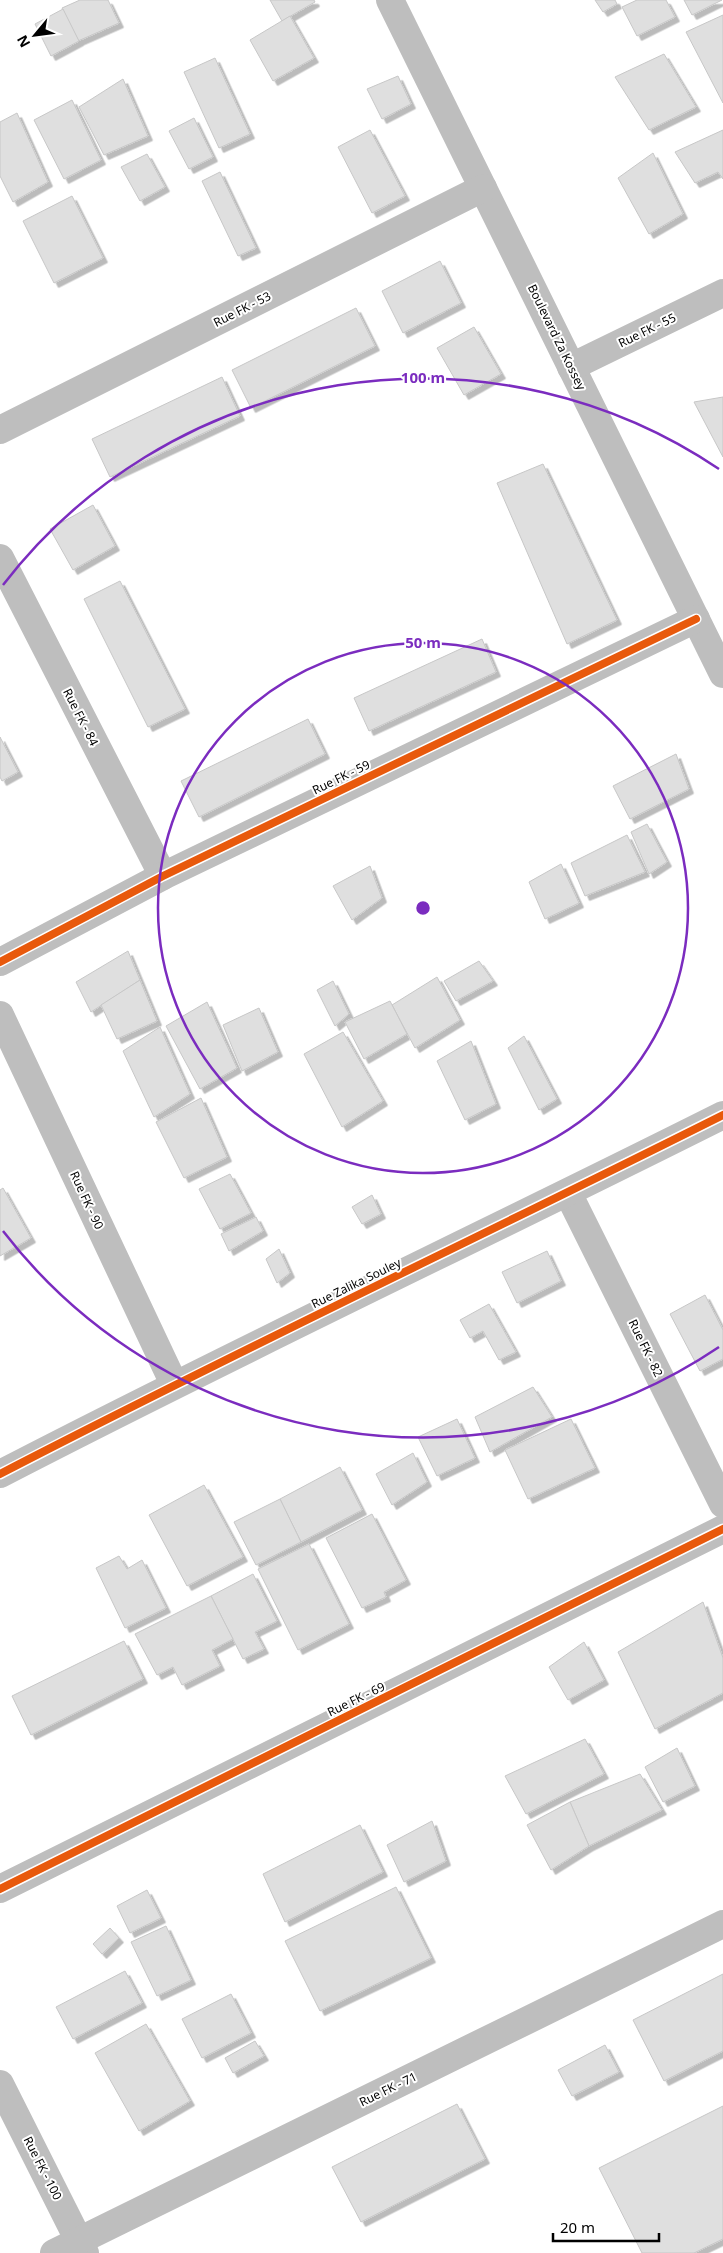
<svg xmlns="http://www.w3.org/2000/svg" width="723" height="2253" font-family="'Noto Sans',sans-serif">
<style>
.building{fill:#dfdfdf;stroke:#c7c7c7;filter:url(#shadow)}
.lines{fill:none;stroke-linecap:round;stroke-linejoin:round}
.minor{stroke:#bebebe;stroke-width:28}
.tertiary{stroke:#bebebe;stroke-width:28}
.cycleway-casing{stroke:#fff;stroke-width:11}
.cycleway{stroke:#e8590c;stroke-width:8}
.ring{fill:none;stroke:#7b2cbf;stroke-width:2.5}
.labels{text-anchor:middle;dominant-baseline:central;stroke-width:4;stroke-linejoin:round;paint-order:stroke}
.street-label{font-size:12px;fill:#000;stroke:#fff}
.centre{fill:#7b2cbf;stroke:#fff;stroke-width:2.5}
.ring-label{font-size:15px;text-anchor:middle;font-weight:bold;fill:#7b2cbf;stroke:#fff;stroke-width:4;stroke-linejoin:round;paint-order:stroke}
</style>
<defs>
<filter id="shadow"><feDropShadow dx="4.5" dy="4.5" stdDeviation="0" flood-color="#0004"/></filter>
</defs>
<rect width="100%" height="100%" fill="#fff"/>
<g class="building">
<path d="M80,0h28l11,23 -41,18 -16,-33z"/>
<path d="M270,0h44l1,2 -33,19z"/>
<path d="M595,0h20l2,4 -14,8z"/>
<path d="M637,0h29l9,17 -38,19 -15,-29z"/>
<path d="M684,0h38l-30,15z"/>
<path d="M63,9l16,32 -28,15 -16,-32z"/>
<path d="M723,15v88l-37,-71z"/>
<path d="M290,16l24,42 -41,23 -23,-41z"/>
<path d="M664,54l32,53 -47,23 -34,-53z"/>
<path d="M215,58l35,76 -31,14 -35,-76z"/>
<path d="M398,76l13,28 -29,15 -15,-30z"/>
<path d="M123,79l25,57 -44,19 -25,-48z"/>
<path d="M72,100l29,60 -37,19 -30,-59z"/>
<path d="M17,113l31,69 -35,20 -13,-26v-54z"/>
<path d="M194,118l19,39 -24,12 -20,-38z"/>
<path d="M370,130l35,66 -33,17 -34,-66z"/>
<path d="M723,130v49l-5,-7 -23,11 -20,-31z"/>
<path d="M653,153l30,61 -34,20 -31,-56z"/>
<path d="M147,154l18,33 -25,14 -19,-34z"/>
<path d="M220,172l36,76 -18,8 -36,-75z"/>
<path d="M72,196l31,62 -49,25 -31,-62z"/>
<path d="M440,261l21,42 -58,30 -21,-42z"/>
<path d="M356,308l19,38 -124,62 -19,-38z"/>
<path d="M474,327l27,47 -37,21 -27,-47z"/>
<path d="M222,377l18,39 -130,61 -18,-38z"/>
<path d="M723,397v60l-29,-55z"/>
<path d="M543,464l74,156 -50,24 -70,-161z"/>
<path d="M93,505l22,41 -42,24 -23,-41z"/>
<path d="M120,581l65,128 -37,18 -64,-128z"/>
<path d="M482,639l14,33 -127,59 -15,-33z"/>
<path d="M308,719l17,35 -126,63 -18,-36z"/>
<path d="M0,737l18,35 -16,9 -2,-4z"/>
<path d="M676,754l13,35 -59,30 -17,-33z"/>
<path d="M647,824l20,38 -18,12 -18,-42z"/>
<path d="M627,835l18,37 -60,24 -14,-33z"/>
<path d="M561,864l18,39 -34,16 -16,-37z"/>
<path d="M370,866l12,32 -30,22 -19,-34z"/>
<path d="M128,951l12,29 -49,32 -15,-30z"/>
<path d="M479,961l14,20 -37,20 -12,-20z"/>
<path d="M437,977l23,43 -45,28 -23,-43z"/>
<path d="M140,980l17,41 -40,18 -16,-34z"/>
<path d="M333,981l16,33 -14,12 -18,-36z"/>
<path d="M390,1001l17,33 -43,25 -19,-37z"/>
<path d="M207,1002l30,66 -37,21 -34,-63z"/>
<path d="M259,1008l19,44 -36,19 -19,-46z"/>
<path d="M160,1027l30,67 -36,23 -31,-66z"/>
<path d="M343,1032l40,69 -41,26 -38,-73z"/>
<path d="M524,1036l33,63 -18,11 -31,-62z"/>
<path d="M471,1041l25,63 -31,16 -28,-59z"/>
<path d="M201,1098l26,59 -43,21 -28,-56z"/>
<path d="M230,1174l21,39 -31,16 -21,-40z"/>
<path d="M3,1188l28,50 -31,18v-66z"/>
<path d="M372,1195l9,19 -19,10 -10,-17z"/>
<path d="M256,1217l7,14 -34,20 -8,-17z"/>
<path d="M279,1249l11,24 -13,10 -11,-24z"/>
<path d="M547,1251l14,30 -44,22 -15,-31z"/>
<path d="M705,1295l18,35v29l-23,12 -30,-57z"/>
<path d="M489,1304l27,48 -17,8 -16,-29 -13,7 -10,-18z"/>
<path d="M533,1387l19,30 -62,35 -15,-35z"/>
<path d="M457,1419l18,39 -38,18 -19,-39z"/>
<path d="M571,1419l24,49 -67,31 -23,-49z"/>
<path d="M413,1453l14,29 -35,23 -16,-31z"/>
<path d="M340,1467l22,43 -61,32 -21,-43z"/>
<path d="M204,1485l39,72 -56,29 -38,-71z"/>
<path d="M280,1499l21,43 -45,23 -22,-43z"/>
<path d="M372,1514l34,66 -22,12 2,5 -24,11 -36,-70z"/>
<path d="M309,1544l40,80 -51,26 -40,-81z"/>
<path d="M119,1556l8,13 15,-9 24,48 -41,20 -29,-60z"/>
<path d="M253,1574l24,47 -22,11 9,17 -21,10 -32,-63z"/>
<path d="M211,1596l22,43 -21,11 8,16 -38,19 -9,-18 -16,8 -22,-41z"/>
<path d="M703,1602l20,56v35l-68,36 -37,-77z"/>
<path d="M124,1641l19,38 -112,56 -19,-39z"/>
<path d="M584,1642l20,38 -36,20 -19,-33z"/>
<path d="M585,1739l19,35 -78,40 -21,-38z"/>
<path d="M677,1748l18,38 -32,16 -18,-35z"/>
<path d="M640,1774l22,36 -73,36 -19,-44z"/>
<path d="M570,1802l19,44 -38,24 -24,-45z"/>
<path d="M432,1821l14,40 -42,21 -17,-37z"/>
<path d="M360,1825l23,47 -98,50 -22,-48z"/>
<path d="M396,1887l35,71 -111,53 -35,-70z"/>
<path d="M147,1890l14,28 -31,15 -13,-27z"/>
<path d="M166,1926l25,54 -34,16 -26,-54z"/>
<path d="M110,1928l9,10 -17,16 -9,-10z"/>
<path d="M125,1971l17,32 -69,36 -17,-32z"/>
<path d="M723,1974v77l-59,30 -31,-61z"/>
<path d="M231,1994l20,39 -49,25 -20,-39z"/>
<path d="M146,2024l44,77 -51,30 -44,-78z"/>
<path d="M255,2041l9,15 -31,17 -8,-15z"/>
<path d="M605,2045l14,27 -47,24 -14,-26z"/>
<path d="M457,2104l28,55 -124,63 -29,-55z"/>
<path d="M723,2106v133l-29,14h-52l-43,-85z"/>
</g>
<g class="lines">
<g class="minor">
<path d="M390,0l333,674"/>
<path d="M571,367l152,-74"/>
<path d="M0,430l483,-242"/>
<path d="M0,558l163,318"/>
<path d="M0,962l163,-86 533,-257"/>
<path d="M0,1015l174,369"/>
<path d="M568,1193l155,311"/>
<path d="M0,1889l723,-360"/>
<path d="M0,2084l85,169"/>
<path d="M54,2253l669,-329"/>
</g>
<path class="tertiary" d="M0,1474c239,-124 482,-238 723,-359"/>
<g class="cycleway-casing">
<g id="cycleway">
<path d="M0,962l163,-86 533,-257"/>
<path d="M0,1474c239,-124 482,-238 723,-359"/>
<path d="M0,1889l723,-360"/>
</g>
</g>
<use href="#cycleway" class="cycleway"/>
</g>
<g class="ring">
<circle cx="423" cy="908" r="265"/>
<path d="M719 1347A530 530 0 0 1 3 1231M3 585A530 530 0 0 1 719 469"/>
</g>
<g class="labels">
<g class="street-label">
<text transform="translate(242 309) rotate(-27)">Rue FK - 53</text>
<text transform="translate(647 330) rotate(-26)">Rue FK - 55</text>
<text transform="translate(557 337) rotate(64)">Boulevard Za Kossey</text>
<text transform="translate(81 717) rotate(63)">Rue FK - 84</text>
<text transform="translate(341 777) rotate(-26)">Rue FK - 59</text>
<text transform="translate(87 1200) rotate(65)">Rue FK - 90</text>
<text transform="translate(356 1283) rotate(-26)">Rue Zalika Souley</text>
<text transform="translate(646 1348) rotate(64)">Rue FK - 82</text>
<text transform="translate(356 1699) rotate(-26)">Rue FK - 69</text>
<text transform="translate(388 2089) rotate(-26)">Rue FK - 71</text>
<text transform="translate(43 2168) rotate(63)">Rue FK - 100</text>
</g>
</g>
<circle cx="423" cy="908" r="8" class="centre"/>
<g class="ring-label">
<text x="423" y="383">100 m</text>
<text x="423" y="648">50 m</text>
</g>
<g transform="translate(35 35) rotate(241)" stroke="#ffffff" stroke-width="4" paint-order="stroke">
<path d="M0-4L9 19L0 12L-9 19Z" fill="#000000"/>
<text y="-8" font-size="14" font-weight="bold" text-anchor="middle" fill="#000000">N</text>
</g>
<path d="M553 2233v8h106v-8" fill="none" stroke="#000000" stroke-width="2.5"/>
<text x="560" y="2233" font-size="15" fill="#000000" stroke="#ffffff" stroke-width="4" paint-order="stroke">20 m</text>
</svg>
